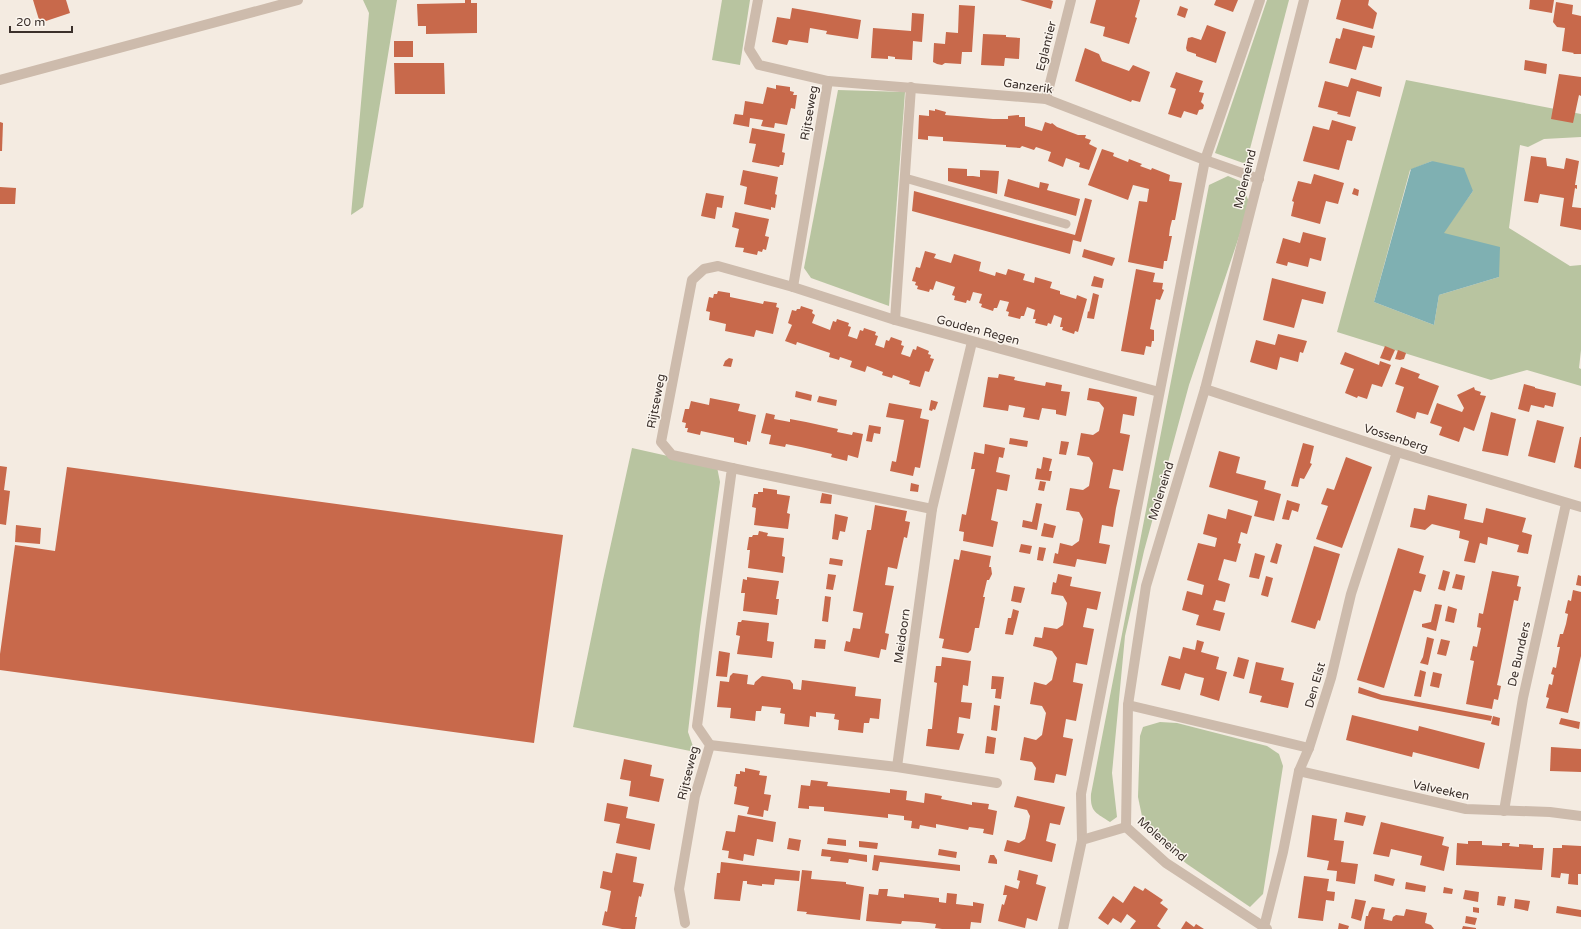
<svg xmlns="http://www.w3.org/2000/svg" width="1581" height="929" font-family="'Varela Round',sans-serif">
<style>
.green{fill:#b8c4a0;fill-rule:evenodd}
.water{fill:#7fb0b2}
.building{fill:#c8694b}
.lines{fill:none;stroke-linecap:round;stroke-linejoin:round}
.lane{stroke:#cdbbac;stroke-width:9}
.street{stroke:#cdbbac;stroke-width:10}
.labels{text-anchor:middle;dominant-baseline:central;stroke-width:3;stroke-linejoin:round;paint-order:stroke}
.street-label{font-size:12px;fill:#3b302b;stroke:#fbf5ee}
</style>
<rect width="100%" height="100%" fill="#f4ebe1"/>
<g class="green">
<path d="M363,0h34l-34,207 -12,8 18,-202z"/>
<path d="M722,0h28l-10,65 -28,-5z"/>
<path d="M1267,0h22l-43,164 -31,-11z"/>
<path d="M1406,80l175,34v23l-37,2 -16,8 -8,-2 -11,83 61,38 11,-1v85l-2,18 2,1v17l-54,-16 -36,10 -154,-48zM1432,161l41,30 -30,42 56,44 -60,18 -5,30 -60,-23 36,-132z"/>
<path d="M838,90l67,2 -16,214 -78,-28 -7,-10z"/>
<path d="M1228,176l12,5 10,23 -61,181 -45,166 -19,85 -13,137 5,44 -7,5c-14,-9 -20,-10 -19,-28l118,-609z"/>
<path d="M632,448l85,19 3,15 -20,145 -12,105 7,20 -122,-25 30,-147z"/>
<path d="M1160,722l17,1 90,23 12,8 4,12 -20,128 -13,13 -63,-43 -31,-25 -12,-13 -6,-29 2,-61 3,-9z"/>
</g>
<path class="water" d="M1432,161l32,7 9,23 -29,42 56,14 -1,30 -60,18 -5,30 -60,-23 37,-133z"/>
<g class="building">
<path d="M33,0h33l4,13 -30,10z"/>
<path d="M465,0h6v3h6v30l-51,1v-8h-8l-1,-22 48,-1z"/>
<path d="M1020,0h30l3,1 -2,8z"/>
<path d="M1096,0h44l-5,17 2,1 -8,26 -26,-8 2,-9 -15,-4z"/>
<path d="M1216,0h22l-5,12 -19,-7z"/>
<path d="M1341,0h28l-1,5 9,8 -4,16 -37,-10z"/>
<path d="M1530,0h24l-2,13 -23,-4z"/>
<path d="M1556,2l17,3 -1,9 9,2v38h-8l1,-1 -12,-2 3,-23 -8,-1 -4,-5z"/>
<path d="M959,5l16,1 -3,46h-10l-1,12 -16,-1 -3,2 -5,-1 -4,-2 1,-19 11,1 1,-12 12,1z"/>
<path d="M1180,6l8,3 -3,9 -8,-3z"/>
<path d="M792,8l69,12 -3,19 -32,-5 1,-3 -17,-3 -2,15 -19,-3 -2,5 -15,-3 5,-25 13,2z"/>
<path d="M912,13l12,1 -2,28 -9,-1 -1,19 -17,-1v-2l-7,-1v3l-17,-1 2,-30 38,3z"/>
<path d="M1207,25l19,7 -10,31 -20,-7v-2l-9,-3 -1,-3 2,-10 4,-1 9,3z"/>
<path d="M1343,28l32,8 -3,12 -9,-2 -7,24 -27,-7 7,-25 4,1z"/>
<path d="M983,34l23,1v2l14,1 -1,21 -14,-1 -1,8 -23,-1z"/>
<rect x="394" y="41" width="19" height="16"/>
<path d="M1085,48l14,6 3,7 27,10 4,-6 17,7 -10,30 -8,-2 -1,2 -56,-21z"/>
<path d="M1525,60l22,4 -1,10 -22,-4z"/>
<path d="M394,63h50l1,31h-50z"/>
<path d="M1176,72l27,9 -4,11 5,1 -3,9 3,3 -1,4 -4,1 -2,5 -13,-4 -3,7 -13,-4 8,-25 -6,-2z"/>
<path d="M1559,74l22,3v19l-2,-1 -6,28 -22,-4z"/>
<path d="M1351,78l31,9 -2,10 -23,-6 -7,26 -13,-3 1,-2 -20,-5 7,-26 23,6z"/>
<path d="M776,85l14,2v4l4,1 -1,3h4l-2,14 -4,-1 -4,17 -12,-2 -1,5 -13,-2 2,-6 -13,-2 -1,9 -16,-3 2,-10 8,1 2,-14 18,3 4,-17 9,2z"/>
<path d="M935,109l11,3 -1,3 48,4h15v-3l11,-1v2h6v9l17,5 3,-9 6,2 1,-1 5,4 21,8h8l-1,3 6,2 -2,4 8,4 -8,22 -10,-3 1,-4 -14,-5 -3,9 -15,-6 3,-9 -15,-5 -2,3 -12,-4 -2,2 -14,-1v-2l-63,-4v-4l-15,-1v4l-10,-1 1,-24 10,1v-6l6,1z"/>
<path d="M1332,120l24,7 -4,14 -5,-1 -8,30 -36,-9 10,-35 16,4z"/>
<path d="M0,122l3,1 -1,28h-2z"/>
<path d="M752,128l33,6 -3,18 3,1 -2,12h-3l-1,2 -27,-5 4,-18 -7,-1z"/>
<path d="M1102,149l12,4 -1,3 15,6 1,-3 13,5 -2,2 11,4 1,-2 18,7 -1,6 13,2 -7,37h-3l-2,8 -1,8h3l-5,25h-3l-1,8 -35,-7 11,-61 8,1 2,-13 -16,-4 -5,15 -40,-15z"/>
<path d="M1531,156l15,2 1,8 17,3 2,-11 13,3 -4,24h2v4l-2,-1 -3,19 9,1v22l-21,-4 4,-28 -24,-4 -2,9 -14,-2z"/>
<path d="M948,168l19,1v7h6l7,1v-7l19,1 -2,23 -49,-13z"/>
<path d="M743,170l35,7 -3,17 2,1 -2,13 -4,-1v3l-27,-6 3,-17 -7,-2z"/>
<path d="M1314,174l30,9 -6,21 -12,-3 -6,23 -29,-8 3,-14 -2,-1 6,-20 13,3z"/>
<path d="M1008,179l31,9 1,-6 9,2 -2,6 33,9 -4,17 -72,-20z"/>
<path d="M0,187l16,1 -1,16h-15z"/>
<path d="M1354,188l5,2 -1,6 -6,-2z"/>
<path d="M914,191l161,44 10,-37 7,2 -11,42 -8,-2 -3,14 -158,-43z"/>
<path d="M706,193l18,3 -2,12 -5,-1 -2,12 -14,-3z"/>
<path d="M735,212l34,7 -4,17 4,1 -3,13 -3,-1 -1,3 -4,-1 -1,4 -14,-3 1,-4 -9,-1 4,-18 -7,-2z"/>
<path d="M1303,232l23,6 -5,23 -11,-3 -2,9 -20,-5 -1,4 -11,-3 7,-25 17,5z"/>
<path d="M1084,249l31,9 -3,8 -30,-9z"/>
<path d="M925,251l11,3 -2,4 17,5 3,-9 27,8 -2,9 16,5 1,-4 10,3 2,-6 17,5 -2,6 11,3 1,-6 17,5 -2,6 10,3v3l16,5 1,-4 10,4 -9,33 -3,-1 -1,3 -12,-4 1,-3h-3l2,-9 -8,-3 -3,9 -3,-1 -1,3 -12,-3 1,-4h-3l2,-9 -8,-3 -3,9h-3l-1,3 -12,-3 1,-4 -3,-1 3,-9 -9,-2 -3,8h-3l-1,3 -12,-4 1,-3 -3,-1 3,-9 -9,-2 -3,9 -3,-1 -1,3 -12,-3 1,-4 -3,-1 3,-8 -19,-6 -3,9 -3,-1 -1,3 -12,-3 1,-3 -3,-1 1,-3 -4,-1 4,-14 4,1z"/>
<path d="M1136,269l19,4 -2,9 10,1 -1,6 2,1 -4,10 -4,-1 -6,30 4,1v11h-2l-1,6 -5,-1 -2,9 -23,-4z"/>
<path d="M1094,276l10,3 -2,9 -11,-2z"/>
<path d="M1272,278l54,14 -3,12 -21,-5 -8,29 -31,-8z"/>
<path d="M718,291l12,2v4l33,7 1,-3 13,2 -1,4 3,1 -6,26 -17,-4 -2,7 -29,-6 1,-7 -17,-4 1,-8 -4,-1 3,-14 4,1 1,-4h3z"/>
<path d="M1093,293l6,2 -5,24 -7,-1 1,-7 1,1z"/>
<path d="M801,306l12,4 -1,3 3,2 -3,8 18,7 3,-9 3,1 1,-3 12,4 -1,3 3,1 -3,9 9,3 3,-9 3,1 1,-3 12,4 -1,3 3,1 -3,9 9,3 2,-8 3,1 2,-4 11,4 -1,4 3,1 -3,8 9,3 3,-8 3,1 1,-4 12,5 -1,3 3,1 -1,3 4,1 -5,13 -4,-1 -5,16 -11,-3 1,-3 -17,-6 -1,3 -10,-3 1,-3 -16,-6 -2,6 -15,-5 2,-6 -12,-4 -1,3 -10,-3 1,-4 -33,-11 -1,3 -11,-4 7,-16 -4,-2 4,-13 4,1 1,-2h3z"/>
<path d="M1278,334l29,7 -4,12 -3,-1 -2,10 -18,-5 -3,13 -27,-8 6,-22 19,5z"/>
<path d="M1385,346l10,4 -5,11 -10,-3z"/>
<path d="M1398,350l8,3 -2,6 -4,1 -5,-1z"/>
<path d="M1345,352l34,13 1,-4 11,4 -9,22 -10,-3 -5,15 -9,-3 -1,2 -12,-5 9,-24 -14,-5z"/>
<path d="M729,358l4,1 -2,8 -8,-1 2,-5z"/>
<path d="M1401,367l19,7 -2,4 21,8 -11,29 -11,-3 -2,7 -19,-7 8,-25 -9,-3z"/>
<path d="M999,374l16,3 -1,3 31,6 1,-4 16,3 -1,6 9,1 -4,24 -10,-2v-4l-14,-2 -3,12 -16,-3 2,-9 -16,-3 -1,6 -25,-4 5,-30 10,1z"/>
<path d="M1524,384l11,3v1l21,5 -3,14 -8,-2 -1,3 -13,-3 -2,7 -11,-3z"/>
<path d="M1474,387l1,3 6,2 -1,3 6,1 -12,35 -10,-4 -5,15 -20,-7 3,-8 -12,-4 7,-20 25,9 2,-4 -7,-13z"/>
<path d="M1089,388l48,9 -3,19 -11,-2 -3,19 10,2 -7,36 -10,-2 -4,19 11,2 -4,18 -3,19 -11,-2 -3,18 11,2 -4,19 -29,-5 -2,8 -22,-4 2,-10 3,1 2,-11 12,3 7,-5 4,-22 -4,-7 -13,-2 4,-22 13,2 6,-4 4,-23 -4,-6 -12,-2 4,-22 12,2 6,-4 5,-23 -5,-6 -12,-2z"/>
<path d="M796,391l16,4 -1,6 -16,-4z"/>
<path d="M819,396l18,4 -1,6 -19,-4z"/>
<path d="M710,398l30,6 -2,7 18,4 -6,27 -3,-1v4l-13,-3v-4l-33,-7 -1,4 -13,-3 1,-4h-3l1,-5 -4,-1 3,-13h4l2,-8 18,4z"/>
<path d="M931,400l7,2 -3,8 -2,-1 -1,2 -3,-1z"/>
<path d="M889,403l33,6 -2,9 9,2 -9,48 -5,-1 -2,9 -23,-5 2,-10 4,1 8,-42 -18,-3z"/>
<path d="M1491,412l25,7 -8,37 -26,-5z"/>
<path d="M766,413l9,2 -1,4 16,3v-3l16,3 32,7 -1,3 15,3 1,-3 10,2 -5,24 -10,-3 -1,6 -16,-4 1,-3 -31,-7 -15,-3 -1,3 -16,-3 2,-9 -10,-2z"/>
<path d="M1537,420l27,7 -9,36 -27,-7z"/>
<path d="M869,425l12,2 -1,7 -6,-1 -2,9 -6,-1z"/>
<path d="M1580,437h1v32l-7,-2z"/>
<path d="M1010,438l18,3 -1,6 -18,-3z"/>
<path d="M1061,441l8,1 -3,13 -7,-1z"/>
<path d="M1303,443l11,3 -4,17 2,1 -8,15 -4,-1 -2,9 -7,-1z"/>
<path d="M985,444l20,4 -2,10 -4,-1 -3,15 14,3 -3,16 -10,-2 -6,31 7,2 -5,25 -30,-6 1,-9 -5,-1 3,-17 4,1 9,-46h-4l3,-17 10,2z"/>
<path d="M1219,451l21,6 -4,16 30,8 -2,8 17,5 -7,27 -20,-5 4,-15 -49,-14z"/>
<path d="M1043,457l9,2 -3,12h3l-2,10 -15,-2 2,-11 4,1z"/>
<path d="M1346,457l26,10 -30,81 -26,-9 12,-33 -7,-2 6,-16 7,2z"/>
<path d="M0,466l7,1 -3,23 6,1 -4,34 -6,-1z"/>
<path d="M67,467l496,68 -29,208 -534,-73v-16l15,-109 40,6z"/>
<path d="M1040,481l6,1 -2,9 -6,-1z"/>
<path d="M911,483l8,2 -1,7 -8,-1z"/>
<path d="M763,488l14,2v4l13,2 -3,17 3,1 -2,15 -34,-4 2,-17 -4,-1 2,-13h4v-2h5z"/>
<path d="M822,493l10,2 -1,9 -11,-1z"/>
<path d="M1428,495l39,9 -3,15 19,4 3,-15 40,10 -4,14 10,3 -4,19 -11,-2 2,-7 -31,-8 -1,8 -7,-2 -5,20 -11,-2 5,-20 -10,-3 1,-7 -28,-7 -7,6 -15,-3 4,-19 11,2z"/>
<path d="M1287,500l13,4 -2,8 -6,-2 -3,10 -7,-1z"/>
<path d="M1036,503l6,1 -5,26 -15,-3 1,-7 9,2z"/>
<path d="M875,505l32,6 -2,10 5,1 -3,16 -3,-1 -7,32 -9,-2 -3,18 9,1 -9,47 4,1 -3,16 -5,-1 -2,9 -35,-7 2,-10 4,1 3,-14 7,1 3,-16 -10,-2 14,-81h4z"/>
<path d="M1228,509l24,7 -5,18 -6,-2 -3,11 3,1 -5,18 -12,-3 -6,21 12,4 -5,18 -9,-2 -3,10 12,3 -5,18 -24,-6 3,-10 -17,-5 5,-19 15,4 2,-10 -17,-5 11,-37 17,4 2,-9 -14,-4 5,-20 18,5z"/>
<path d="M835,514l13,3 -3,15 -5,-1 -2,9 -6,-1z"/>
<path d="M1044,523l12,3 -3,12 -12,-2z"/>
<path d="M16,525l25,3 -1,16 -25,-2z"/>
<path d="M759,531l9,2 -1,3 17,2 -2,18 3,1 -2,16 -35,-5 2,-18h-3l2,-13h3l1,-2h5z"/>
<path d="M1276,543l6,2 -5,19 -7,-2z"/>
<path d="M1021,544l11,2 -2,8 -11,-2z"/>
<path d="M1314,546l26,8 -20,67 -2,-1 -3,9 -24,-7z"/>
<path d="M1039,547l7,1 -3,13 -6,-1z"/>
<path d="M1398,548l26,8 -5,17 7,2 -5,17 -7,-2 -30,98 -27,-8z"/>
<path d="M961,550l30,6 -2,11h2l1,7 -3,6h-2l-4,17h2l-6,31h-4l-4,22 -3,3 -26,-5 2,-9 -5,-1 15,-79 5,1z"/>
<path d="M1255,553l10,3 -6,23 -10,-2z"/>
<path d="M830,558l13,2 -1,6 -13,-2z"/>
<path d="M1443,570l7,2 -5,19 -7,-2z"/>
<path d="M1492,571l27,5 -2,10 4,1 -3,14 -4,-1 -15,76 -2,9 4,1 -3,14 -4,-1 -2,10 -26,-5 8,-43 -4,-1 3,-14 4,1 4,-19 -4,-1 2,-14 4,1z"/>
<path d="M828,574l8,1 -3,15 -7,-1z"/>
<path d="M1058,574l14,3 -2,9 31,6 -4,18 -10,-2 -4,19 11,2 -7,36 -11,-2 -3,19 10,2 -7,37 -10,-2 -3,18 10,2 -7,37 -10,-2 -2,9 -20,-3 2,-12 -4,-6 -12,-2 4,-23 12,3 6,-5 4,-22 -4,-7 -12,-2 4,-22 12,3 6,-5 5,-22 -5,-7 -19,-5 2,-9 7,1 2,-11 13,2 6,-4 4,-22 -4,-7 -12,-2 2,-12 3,1z"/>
<path d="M1456,574l9,2 -3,14 -10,-2z"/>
<path d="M1578,575l3,1v10l-5,-1z"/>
<path d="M1266,576l7,2 -5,19 -7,-2z"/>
<path d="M747,577l32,4 -3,18h3l-2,16 -34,-4 2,-18h-4l2,-14 4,1z"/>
<path d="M1014,586l11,2 -4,15 -10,-2z"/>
<path d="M1573,590l8,2v64l-13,57 -22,-5 3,-10 -3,-1 3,-13 3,1 2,-10 -3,-1 2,-7 3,1 2,-11 2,-10h-3l3,-13h3l3,-10 2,-10 -3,-1 3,-13 3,1z"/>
<path d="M825,596l6,1 -3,25 -6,-1z"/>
<path d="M1435,604l7,1 -6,26 -14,-4v-3l9,-2z"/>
<path d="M1448,606l9,3 -3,14 -9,-2z"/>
<path d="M1013,609l6,2 -6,24 -8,-1 3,-16h3z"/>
<path d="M742,620l27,3 -2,18 7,1 -2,16 -35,-4 3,-18 -4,-1 2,-13h3z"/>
<path d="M1427,637l7,2 -6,26 -8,-2 3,-6z"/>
<path d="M815,639l11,1 -1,9 -11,-1z"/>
<path d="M1441,639l9,2 -4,15 -9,-2z"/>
<path d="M1197,640l7,2 -3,10 18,5 -3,12 11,3 -8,29 -19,-6 4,-17 -9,-2 -10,-3 -5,17 -19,-5 8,-29 11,3 3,-12 12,3z"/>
<path d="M719,651l11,2 -3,24 -11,-1z"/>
<path d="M942,657l29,4 -3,25 -5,-1 -2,17 11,1 -2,16 -11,-2 -2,16 7,1 -5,16 -33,-4 2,-17h4l5,-46 -3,-1 2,-16h5z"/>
<path d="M1238,657l11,3 -5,19 -11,-3z"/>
<path d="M1256,662l28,6 -3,12 13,3 -6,25 -28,-6 2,-6 -13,-3z"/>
<path d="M1420,670l6,2 -5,25 -7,-1z"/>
<path d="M1433,672l9,2 -3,14 -9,-2z"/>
<path d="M733,673l15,2 -1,9 7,1 1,-3 7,-6 28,4 3,4v5l8,1 1,-10 54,7 -1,9 26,3 -2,20 -9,-1 -1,5h-5l-1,10 -25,-3 1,-10 -5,-1 1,-5 -19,-2v5l-6,-1 -1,11 -25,-3 1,-10 -5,-1 1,-5 -19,-2 -1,5h-5l-1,10 -25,-3 1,-10 -14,-1 3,-26 9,1 1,-6z"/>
<path d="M992,676l12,1 -3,22 -6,-1 1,-9h-5z"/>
<path d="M1359,687l23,8 110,21 -1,5 -110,-21 -23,-7z"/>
<path d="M994,705l6,1 -3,25 -6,-1z"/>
<path d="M1352,715l66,16 1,-5 66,17 -6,26 -66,-17 -1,5 -66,-17z"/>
<path d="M1493,716l7,2 -1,8 -8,-2z"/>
<path d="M1561,718l19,4 -1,7 -20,-5z"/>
<path d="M987,736l9,2 -2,16 -9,-1z"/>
<path d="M1551,747l30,2v23l-31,-1z"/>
<path d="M624,759l28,6 -2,11 14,3 -5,23 -30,-6 2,-15 -11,-2z"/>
<path d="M745,768l15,3 -1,4 8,1 -3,18 7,1 -3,16 -4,-1 -1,7 -16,-3 2,-7 -15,-3 3,-17 -3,-1 2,-12h4v-3l5,1z"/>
<path d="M811,780l17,2 -1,4 47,5 16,2v-4l17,2 -1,9 18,3 1,-10 17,3 -1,3 31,6v-3l17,2 -1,5 9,2 -4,24 -10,-2 1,-4 -15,-2 -1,3 -32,-6v4l-16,-3 -1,4 -8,-1 1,-7 -8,-1v-4l-16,-2v4l-64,-7v-4l-15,-1v3l-11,-1 3,-23 9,1z"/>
<path d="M1017,796l48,11 -5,18 -10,-2 -4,18 10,3 -4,18 -48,-11 3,-11 12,3 6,-4 3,-12 2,-11 -3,-6 -13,-3z"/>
<path d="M607,803l21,4 -2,11 29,6 -5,26 -34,-7 4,-19 -16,-3z"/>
<path d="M1346,812l20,4 -3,10 -19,-4z"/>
<path d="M738,815l38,7 -3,20 -16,-3 -3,17 -10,-2 -1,7 -15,-3 1,-7 -7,-1 4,-19 9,1z"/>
<path d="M1312,815l25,4 -3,21 10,1 -3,21 17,2 -3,20 -19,-3 1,-10 -10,-1 2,-9 -22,-4z"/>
<path d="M1381,822l63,15 -2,8 7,2 -5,24 -24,-6 2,-9 -31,-7 -2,8 -16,-3z"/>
<path d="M789,838l12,2 -2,11 -12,-2z"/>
<path d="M828,838l18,2v6l-19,-2z"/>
<path d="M859,841l19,2 -1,6 -18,-2z"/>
<path d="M1468,841h14v4l20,1v-3h8l-1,3 10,1v-3l14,1v3h11l-2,22 -86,-5 1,-22 11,1z"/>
<path d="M1562,845l19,1v28h-3v11l-10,-1 1,-10 -8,-1 -1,5 -9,-1 2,-29h9z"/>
<path d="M822,849l45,6v7l-18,-3 -1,4 -18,-2 1,-4 -10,-1z"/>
<path d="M939,849l18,3 -1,6 -18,-3z"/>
<path d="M616,853l21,4 -4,25 11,2 -3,13 -2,-1 -4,21h2l-2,12h-13l-20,-4 3,-14 2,1 4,-21 -11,-3 3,-17 9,2z"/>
<path d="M874,855l86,10v6l-80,-9 -2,9 -6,-1z"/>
<path d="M990,855h4l3,5v4l-9,-1z"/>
<path d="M721,862l79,9 -1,10 -24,-2 -1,6 -12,-1v2l-15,-2v-3h-4l-3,20 -26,-2 3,-26h3z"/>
<path d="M802,870l10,1 -1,8 35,3v2l18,3 -4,33 -54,-6 1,-2 -10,-1z"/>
<path d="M1019,870l19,5 -2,9 10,3 -9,34 -10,-3 -2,10 -27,-7 4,-17 2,1 3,-10h-4l2,-10 13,4 2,-8 -3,-1z"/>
<path d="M1375,874l20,5 -2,7 -19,-5z"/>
<path d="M1304,876l25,3 -2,12 8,1 -1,9 -8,-1 -3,21 -25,-3z"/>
<path d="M1406,882l20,4 -1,6 -20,-3z"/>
<path d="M1134,886l9,5 2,-3 18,12 -3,3 8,6 -11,17 4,3h-31l6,-8 -9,-7 -6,9 -8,-5 -5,7 -10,-7 15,-22 10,7z"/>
<path d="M1444,887l9,2 -1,5 -9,-1z"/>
<path d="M879,889h9l-1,7 17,2v-4l35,4v4l7,1 1,-10 10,1 -1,10 17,2v-4l11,2 -3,19 -10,-1 -1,7h-28l-7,-1 1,-4 -17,-2 -17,-1 -1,3 -35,-3 3,-27 9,1z"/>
<path d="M1465,890l14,2 -1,10 -15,-3z"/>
<path d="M1498,896l8,1 -2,9 -7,-1z"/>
<path d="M1355,899l11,2 -5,20 -10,-3z"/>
<path d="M1515,899l15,2 -2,10 -14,-3z"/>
<path d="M1557,906l24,4v7l-25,-4z"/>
<path d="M1372,907l13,2 -2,10 9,2 1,-4 3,-2 8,1 2,-7 21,4 -2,10 6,2 3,4h-70l2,-13h2l1,-4z"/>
<path d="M1473,907l6,1v5l-6,-1z"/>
<path d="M1466,916l11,2 -2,7 -10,-2z"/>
<path d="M1186,921l8,6 2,-3 8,5h-23z"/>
<path d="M1339,923l10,3 -1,3h-10z"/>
<path d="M1463,926l13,2v1h-14z"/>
</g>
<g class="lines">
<path class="lane" d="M905,178l161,46"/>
<g class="street">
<path d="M0,80l298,-80"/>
<path d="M828,81l218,18 159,61 54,19"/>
<path d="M1046,99l25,-99"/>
<path d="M793,287l102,33 264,72"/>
<path d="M895,320l16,-233"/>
<path d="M1205,389l192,63 184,55"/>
<path d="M732,468l200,41"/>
<path d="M1128,705l181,43"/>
<path d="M710,745l187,22 100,16"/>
<path d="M897,767l35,-258 40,-167"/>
<path d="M1299,771l167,38 84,3 31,4"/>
<path d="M1504,811l19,-113 43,-194"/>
<path d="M1082,840l-1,-46 124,-634 55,-160"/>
<path d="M685,923l-6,-34 16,-93 15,-51 -13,-19 35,-258 -60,-13 -11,-13 31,-162 12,-11 14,-3 75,21 35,-206 -69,-16 -10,-16 9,-49"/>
<path d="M1264,927l19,-75 16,-81 10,-23 22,-70 20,-84 46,-142"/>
<path d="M1063,929l19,-89 44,-13"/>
<path d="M1267,929l-101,-66 -40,-36 2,-122 18,-119 59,-197 99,-389"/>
</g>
</g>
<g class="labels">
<g class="street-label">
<text transform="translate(1046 46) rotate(-76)">Eglantier</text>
<text transform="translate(1028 86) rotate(8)">Ganzerik</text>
<text transform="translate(809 113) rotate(-80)">Rijtseweg</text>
<text transform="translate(1245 179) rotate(-76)">Moleneind</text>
<text transform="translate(978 330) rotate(15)">Gouden Regen</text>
<text transform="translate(656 401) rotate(-79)">Rijtseweg</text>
<text transform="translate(1396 438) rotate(18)">Vossenberg</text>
<text transform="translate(1161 491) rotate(-73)">Moleneind</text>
<text transform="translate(902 636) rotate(-82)">Meidoorn</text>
<text transform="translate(1519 654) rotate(-77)">De Bunders</text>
<text transform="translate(1315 685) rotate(-74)">Den Elst</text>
<text transform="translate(688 773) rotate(-76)">Rijtseweg</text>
<text transform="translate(1441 790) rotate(12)">Valveeken</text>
<text transform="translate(1162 839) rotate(41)">Moleneind</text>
</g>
</g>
<path d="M10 26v6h62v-6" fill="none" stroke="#3b302b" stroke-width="2"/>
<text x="16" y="26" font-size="12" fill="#3b302b" stroke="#fbf5ee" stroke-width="3" paint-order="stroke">20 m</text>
</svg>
